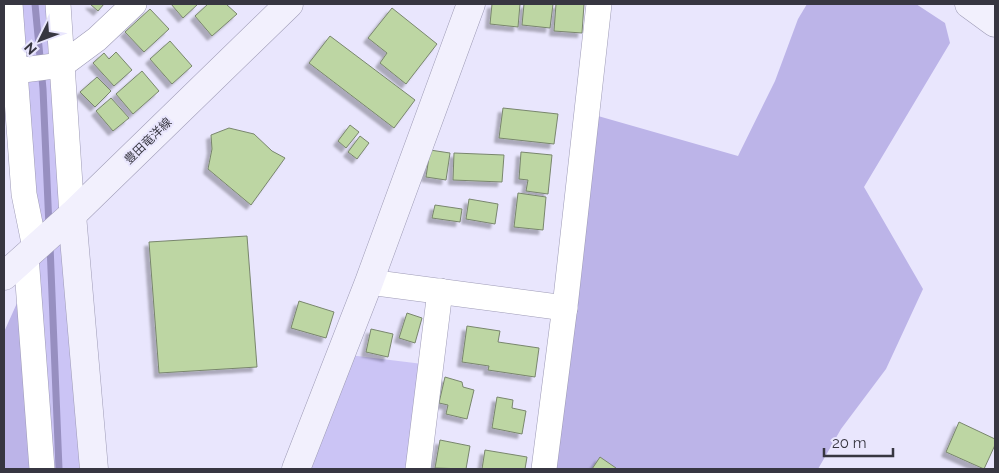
<svg xmlns="http://www.w3.org/2000/svg" width="999" height="473" font-family="Raleway,'Noto Sans JP',sans-serif">
<style>
.green{fill:#cbc4f5}
.forest{fill:#bcb4e8}
.lines{fill:none;stroke-linecap:round;stroke-linejoin:round}
.stream{stroke:#978fc0;stroke-width:7}
.building{fill:#bdd6a3;stroke:#79866d;filter:url(#shadow)}
.street-casing{stroke:#9e9bb6;stroke-width:26}
.secondary-casing{stroke:#9e9bb6;stroke-width:29}
.street{stroke:#fff;stroke-width:25}
.secondary{stroke:#f2f0fd;stroke-width:28}
.labels{text-anchor:middle;dominant-baseline:central;stroke-width:4;stroke-linejoin:round;paint-order:stroke}
.street-label{font-size:12px;fill:#373641;stroke:#e9e6fd}
</style>
<defs>
<filter id="shadow"><feDropShadow dx="-4.5" dy="4.5" stdDeviation="1" flood-color="#0004"/></filter>
</defs>
<rect width="100%" height="100%" fill="#e9e6fd"/>
<g class="green">
<path d="M10,4h44l32,465h-44z"/>
<path d="M341,354l90,11 -20,104h-99l-15,-2z"/>
</g>
<g class="forest">
<path d="M807,4h109l29,19 5,20 -86,144 59,102 -37,80 -45,60 -23,40h-274l54,-353 140,40 37,-75 23,-62z"/>
<path d="M17,303l18,76 7,90h-38v-51l1,-2 -1,-84z"/>
</g>
<g class="lines">
<g class="stream">
<path d="M35,4l8,85 6,138"/>
<path d="M50,245l9,224"/>
</g>
</g>
<g class="building">
<path d="M90,4h14l-6,7z"/>
<path d="M171,4h27l-15,14z"/>
<path d="M208,4h18l11,10 -25,22 -17,-20z"/>
<path d="M492,4h28l-2,23 -28,-3z"/>
<path d="M524,4h29l-3,24 -28,-3z"/>
<path d="M556,4h28l-2,29 -28,-2z"/>
<path d="M392,8l45,36 -31,40 -26,-21 7,-10 -19,-15z"/>
<path d="M150,9l19,20 -25,23 -19,-20z"/>
<path d="M330,36l85,64 -21,28 -85,-65z"/>
<path d="M170,41l22,25 -20,18 -22,-25z"/>
<path d="M116,52l16,18 -18,16 -21,-23 11,-10 5,6z"/>
<path d="M142,71l17,20 -26,23 -17,-20z"/>
<path d="M97,77l14,14 -16,16 -15,-15z"/>
<path d="M111,98l18,20 -16,13 -17,-20z"/>
<path d="M503,108l55,6 -4,30 -55,-6z"/>
<path d="M350,125l9,7 -13,16 -8,-7z"/>
<path d="M229,128l25,6 18,17 13,7 -34,47 -43,-36 4,-20 -1,-14z"/>
<path d="M360,136l9,7 -12,16 -9,-7z"/>
<path d="M430,150l20,3 -4,27 -20,-3z"/>
<path d="M521,152l31,3 -4,39 -22,-3 2,-11 -9,-1z"/>
<path d="M454,153l50,2 -2,27 -49,-2z"/>
<path d="M518,193l28,4 -3,33 -29,-3z"/>
<path d="M469,199l29,5 -3,20 -29,-5z"/>
<path d="M435,205l27,4 -2,13 -28,-4z"/>
<path d="M247,236l10,131 -98,6 -10,-131z"/>
<path d="M299,301l35,11 -8,26 -35,-10z"/>
<path d="M407,313l15,5 -7,25 -16,-5z"/>
<path d="M467,326l33,5 -2,11 41,6 -4,29 -47,-7 1,-4 -27,-4z"/>
<path d="M371,329l22,5 -5,23 -22,-5z"/>
<path d="M445,377l17,5 1,5 11,3 -7,29 -21,-5 2,-9 -9,-2z"/>
<path d="M497,397l16,3 -1,8 14,3 -4,23 -30,-6z"/>
<path d="M959,422l36,17v6l-11,24 -38,-17z"/>
<path d="M440,440l30,6 -4,23 -31,-1z"/>
<path d="M485,450l42,7 -2,12h-43z"/>
<path d="M600,457l16,11 -1,1h-23z"/>
</g>
<g class="lines">
<g class="street-casing">
<g id="street">
<path d="M10,4l14,190 11,54"/>
<path d="M58,4l14,211"/>
<path d="M15,71l47,-6 35,-26 37,-35"/>
<path d="M26,256l16,213"/>
<path d="M369,282l196,26"/>
<path d="M418,469l22,-178"/>
<path d="M544,469l22,-171 33,-294"/>
</g>
</g>
<g class="secondary-casing">
<g id="secondary">
<path d="M969,4l26,19"/>
<path d="M72,215l22,254"/>
<path d="M4,276l68,-61 217,-211"/>
<path d="M296,469l73,-187 102,-278"/>
</g>
</g>
<use href="#street" class="street"/>
<use href="#secondary" class="secondary"/>
</g>
<g class="labels">
<g class="street-label">
<text transform="translate(148 141) rotate(-44)">豊田竜洋線</text>
</g>
</g>
<rect width="999" height="473" fill="none" stroke="#373641" stroke-width="10"/>
<g transform="translate(40 40) rotate(228)" stroke="#e9e6fd" stroke-width="4" paint-order="stroke">
<path d="M0-4L9 19L0 12L-9 19Z" fill="#373641"/>
<text y="-8" font-size="14" font-weight="bold" text-anchor="middle" fill="#373641">N</text>
</g>
<path d="M824 448v8h69v-8" fill="none" stroke="#373641" stroke-width="2.5"/>
<text x="832" y="448" font-size="15" fill="#373641" stroke="#e9e6fd" stroke-width="4" paint-order="stroke">20 m</text>
</svg>
